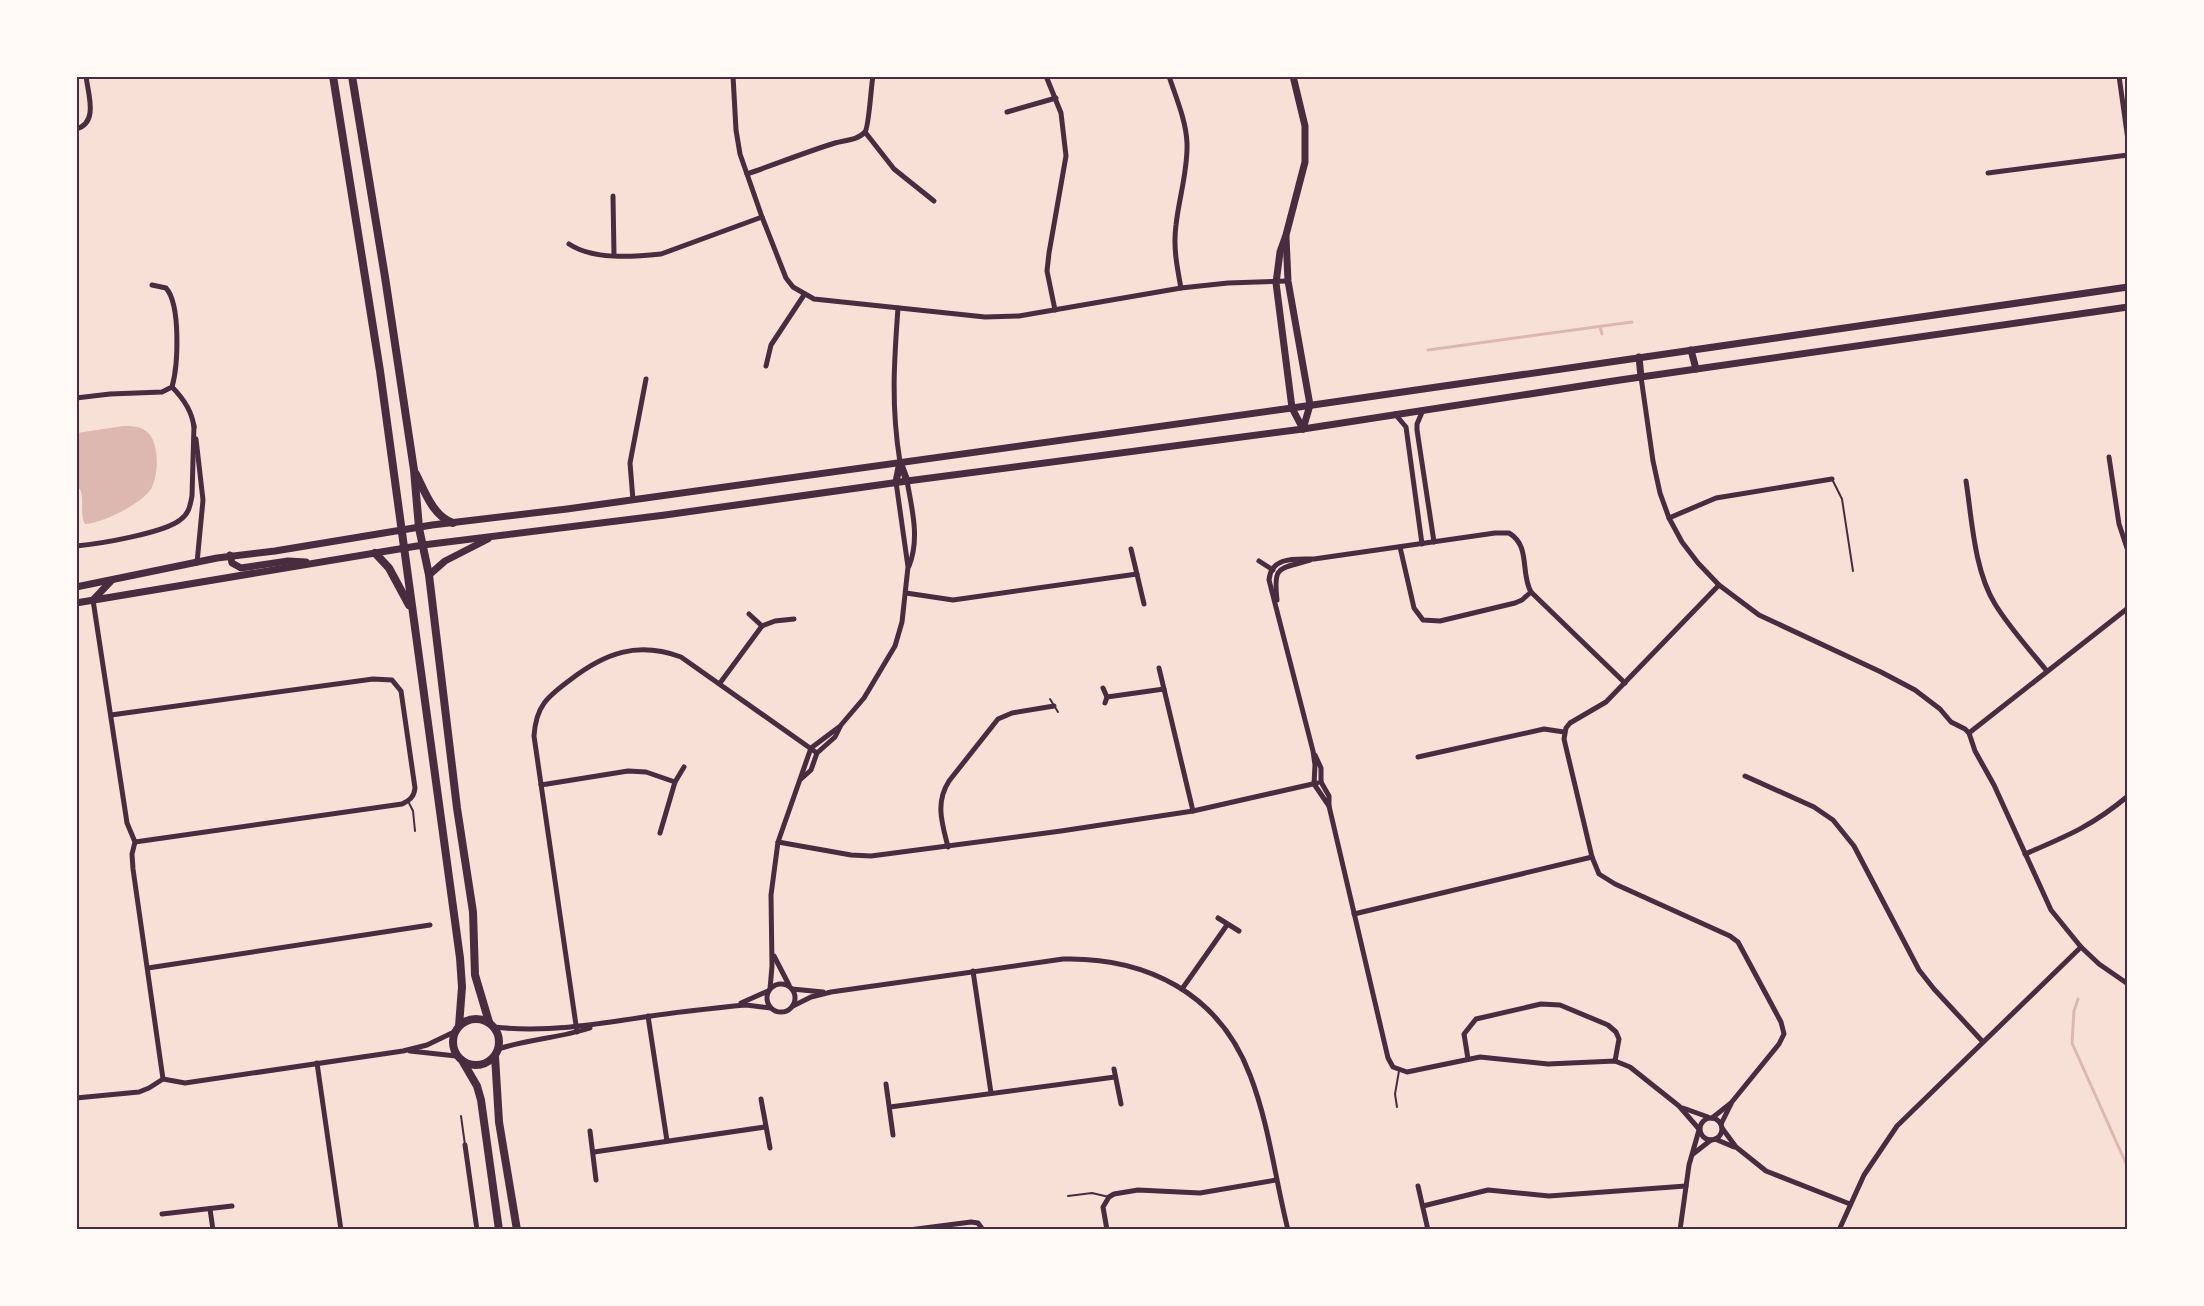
<svg xmlns="http://www.w3.org/2000/svg" width="2204" height="1306" font-family="'IBM Plex Serif',serif">
<style>
.water{fill:#dcb8b0}
.lines{fill:none;stroke-linecap:round;stroke-linejoin:round}
.stream{stroke:#dcb8b0;stroke-width:3}
.service{stroke:#4a2c40;stroke-width:2}
.minor{stroke:#4a2c40;stroke-width:5}
.tertiary{stroke:#4a2c40;stroke-width:7}
.secondary{stroke:#4a2c40;stroke-width:8}
.neatline{fill:none;stroke:#4a2c40;stroke-width:2}
</style>
<rect width="100%" height="100%" fill="#f7e1d7"/>
<path class="water" d="M123,426c8,0 16,0 23,5 14,10 13,44 5,58 -10,15 -48,34 -66,35 -6,-11 0,-23 -5,-35l-3,-1v-55z"/>
<g class="lines">
<g class="stream">
<path d="M1600,327l2,7"/>
<path d="M1428,350l204,-28"/>
<path d="M2078,999l-4,12 -2,32 56,125"/>
</g>
<g class="service">
<path d="M1833,481l9,18 11,72"/>
<path d="M1050,699l8,13"/>
<path d="M408,801l5,10 2,20"/>
<path d="M1397,1107l-2,-13 4,-23"/>
<path d="M461,1116l4,29"/>
<path d="M1068,1196l24,-3 17,4"/>
</g>
<g class="minor">
<path d="M733,76l3,54 4,24 22,63 24,61 7,9 21,12 171,18 34,-1 162,-28 47,-5 60,-2"/>
<path d="M1046,76l15,37 5,43 -17,97 -2,18 8,39"/>
<path d="M1169,76c7,22 17,44 18,67 1,28 -8,54 -11,82 -3,22 1,42 5,63"/>
<path d="M2119,76l9,64"/>
<path d="M1007,112l49,-14"/>
<path d="M76,129c23,-6 12,-35 10,-53"/>
<path d="M865,132l29,37 40,32"/>
<path d="M1988,173l140,-18"/>
<path d="M747,174c29,-10 59,-22 88,-31 10,-3 23,-3 30,-11 4,-5 6,-46 8,-56"/>
<path d="M613,196l1,59"/>
<path d="M569,244c24,16 64,13 92,10l101,-37"/>
<path d="M898,308c-4,54 -7,99 2,154"/>
<path d="M766,366l5,-21 33,-50"/>
<path d="M1641,377l12,84 7,32 9,25 13,24 16,21 21,22 40,30 122,57 34,18 25,19 11,13 14,7 4,4 6,18 19,34 57,125 30,37 18,17 29,20"/>
<path d="M172,387c11,11 20,24 22,40"/>
<path d="M76,398l34,-4 52,-2 10,-5c6,-21 9,-82 -6,-99l-14,-3"/>
<path d="M1423,410l-6,14v6l17,112"/>
<path d="M1395,414l11,13 16,117"/>
<path d="M196,439l7,61 -6,63"/>
<path d="M2109,457l10,67 9,27"/>
<path d="M907,481c5,28 13,58 2,85"/>
<path d="M1966,481c6,38 8,89 29,123 14,23 34,45 51,66"/>
<path d="M633,500l-3,-37 16,-84"/>
<path d="M1669,518l47,-20 116,-19"/>
<path d="M76,546c23,-2 88,-13 104,-26 9,-6 10,-14 12,-24l2,-71"/>
<path d="M1400,547l14,61 9,12 17,1 75,-18 7,-3 9,-8"/>
<path d="M1131,549l13,55"/>
<path d="M1259,561l14,9"/>
<path d="M906,593l47,7 184,-26"/>
<path d="M93,600l34,223 8,19 -3,12 1,15 30,210"/>
<path d="M1277,600c-4,-36 2,-30 33,-40"/>
<path d="M749,614l13,12"/>
<path d="M1159,668l34,143"/>
<path d="M720,683l42,-57 13,-5 19,-2"/>
<path d="M1103,688l4,9 -2,6"/>
<path d="M1107,697l57,-8"/>
<path d="M111,715l262,-36 19,1 9,11 14,97c-1,9 -5,12 -13,16l-267,38"/>
<path d="M1969,733l159,-125"/>
<path d="M1315,755l6,13v14"/>
<path d="M1418,757l126,-28 20,3"/>
<path d="M1745,776l69,31 19,13 21,26 65,124 15,19 49,53"/>
<path d="M801,779l10,-9 6,-17 18,-16 6,-12 23,-27 31,-52 7,-24 6,-55 -12,-85"/>
<path d="M1321,782l8,14v10l59,252 5,9 14,5 73,-15 68,7 67,-3 15,6 49,39 20,23"/>
<path d="M541,785l87,-14 18,1 29,10"/>
<path d="M1329,806l-15,-22 1,-19 -2,-14 -44,-171c2,-24 27,-21 45,-21l181,-26h14c22,13 11,40 22,59l94,91"/>
<path d="M660,833l15,-51 9,-15"/>
<path d="M778,842l73,13 20,1 190,-25 132,-20 124,-28"/>
<path d="M948,847c-6,-24 -13,-44 1,-66l49,-62 14,-6 42,-7"/>
<path d="M2025,854c42,-18 67,-28 103,-58"/>
<path d="M1354,914l238,-57"/>
<path d="M1218,918l21,13"/>
<path d="M774,956l15,29"/>
<path d="M148,968l282,-43"/>
<path d="M973,971l18,122"/>
<circle cx="781" cy="998" r="14"/>
<path d="M770,989l2,-23 -1,-71 7,-53 33,-94 28,-21"/>
<path d="M792,989l31,3"/>
<path d="M1182,989l45,-64"/>
<path d="M741,1003l27,-12"/>
<path d="M793,1006l18,-9 20,-5 232,-33c83,-2 156,34 187,116 19,49 25,103 38,155"/>
<path d="M648,1016l19,125"/>
<path d="M494,1027c52,6 105,-3 157,-11 27,-4 55,-7 83,-10l12,-1 25,3"/>
<path d="M577,1032l-43,-296c2,-30 13,-39 36,-56 35,-27 67,-39 111,-23l136,96"/>
<path d="M498,1049c30,-10 62,-11 92,-21"/>
<path d="M410,1051l46,5"/>
<path d="M1468,1059l-4,-25 12,-15 65,-15 19,1 48,20 8,7 3,7 -4,22"/>
<path d="M317,1063l24,167"/>
<path d="M1114,1069l7,35"/>
<path d="M886,1084l7,51"/>
<path d="M76,1098l63,-6 10,-4 14,-9 22,4 218,-32 24,-6 27,-13"/>
<path d="M761,1099l9,49"/>
<path d="M890,1107l225,-30"/>
<path d="M1683,1108l25,9"/>
<circle cx="1711" cy="1129" r="11"/>
<path d="M1712,1118l19,-15 48,-59 5,-10 -3,-12 -43,-80 -8,-6 -115,-52 -16,-10 -7,-17 -28,-118 2,-11 4,-5 36,-21 113,-117"/>
<path d="M1721,1124l10,-20"/>
<path d="M1722,1128l14,19 30,24 84,33"/>
<path d="M590,1131l6,49"/>
<path d="M1715,1139l19,8"/>
<path d="M465,1145l12,85"/>
<path d="M594,1152l171,-25"/>
<path d="M1693,1154l18,-14"/>
<path d="M1418,1186l10,44"/>
<path d="M1423,1206l65,-16 61,6 137,-10"/>
<path d="M210,1209l3,21"/>
<path d="M162,1214l70,-8"/>
<path d="M909,1230l62,-8 7,1 5,7"/>
<path d="M1107,1230l-4,-23 6,-10 5,-3 24,-4 62,3 76,-13"/>
<path d="M1680,1230l9,-65 10,-35"/>
<path d="M1839,1230l25,-55 33,-49 184,-179"/>
</g>
<g class="tertiary">
<path d="M1293,76l12,50v36l-19,73 -6,17 -4,31 16,125 11,21"/>
<path d="M1286,237l2,44 22,124 -7,24"/>
<path d="M1691,350l5,19"/>
<path d="M1639,357l2,20"/>
<path d="M900,462l7,19"/>
<path d="M896,482l4,-20"/>
<path d="M230,555l2,8 9,5 47,-7 18,1"/>
<path d="M429,575l16,-14 43,-22"/>
<path d="M76,587l141,-29 58,-7 157,-26 135,-16 725,-101 836,-121"/>
<path d="M93,600l18,-19"/>
<path d="M76,603l347,-58 242,-30 242,-34 396,-52 317,-49 508,-73"/>
</g>
<g class="secondary">
<path d="M333,76l47,295 80,587 2,29 -3,39"/>
<path d="M352,76l33,201 29,193 5,58 10,47 28,233 16,104 2,63 14,47"/>
<path d="M416,474c9,18 17,42 37,49"/>
<path d="M375,553l14,15 20,37"/>
<circle cx="476" cy="1042" r="23"/>
<path d="M495,1056l4,66 18,108"/>
<path d="M463,1062l14,24 4,14 18,130"/>
</g>
</g>
<rect width="2204" height="1306" fill="none" stroke="#fffaf5" stroke-width="156"/>
<rect x="78" y="78" width="2048" height="1150" class="neatline"/>
</svg>
